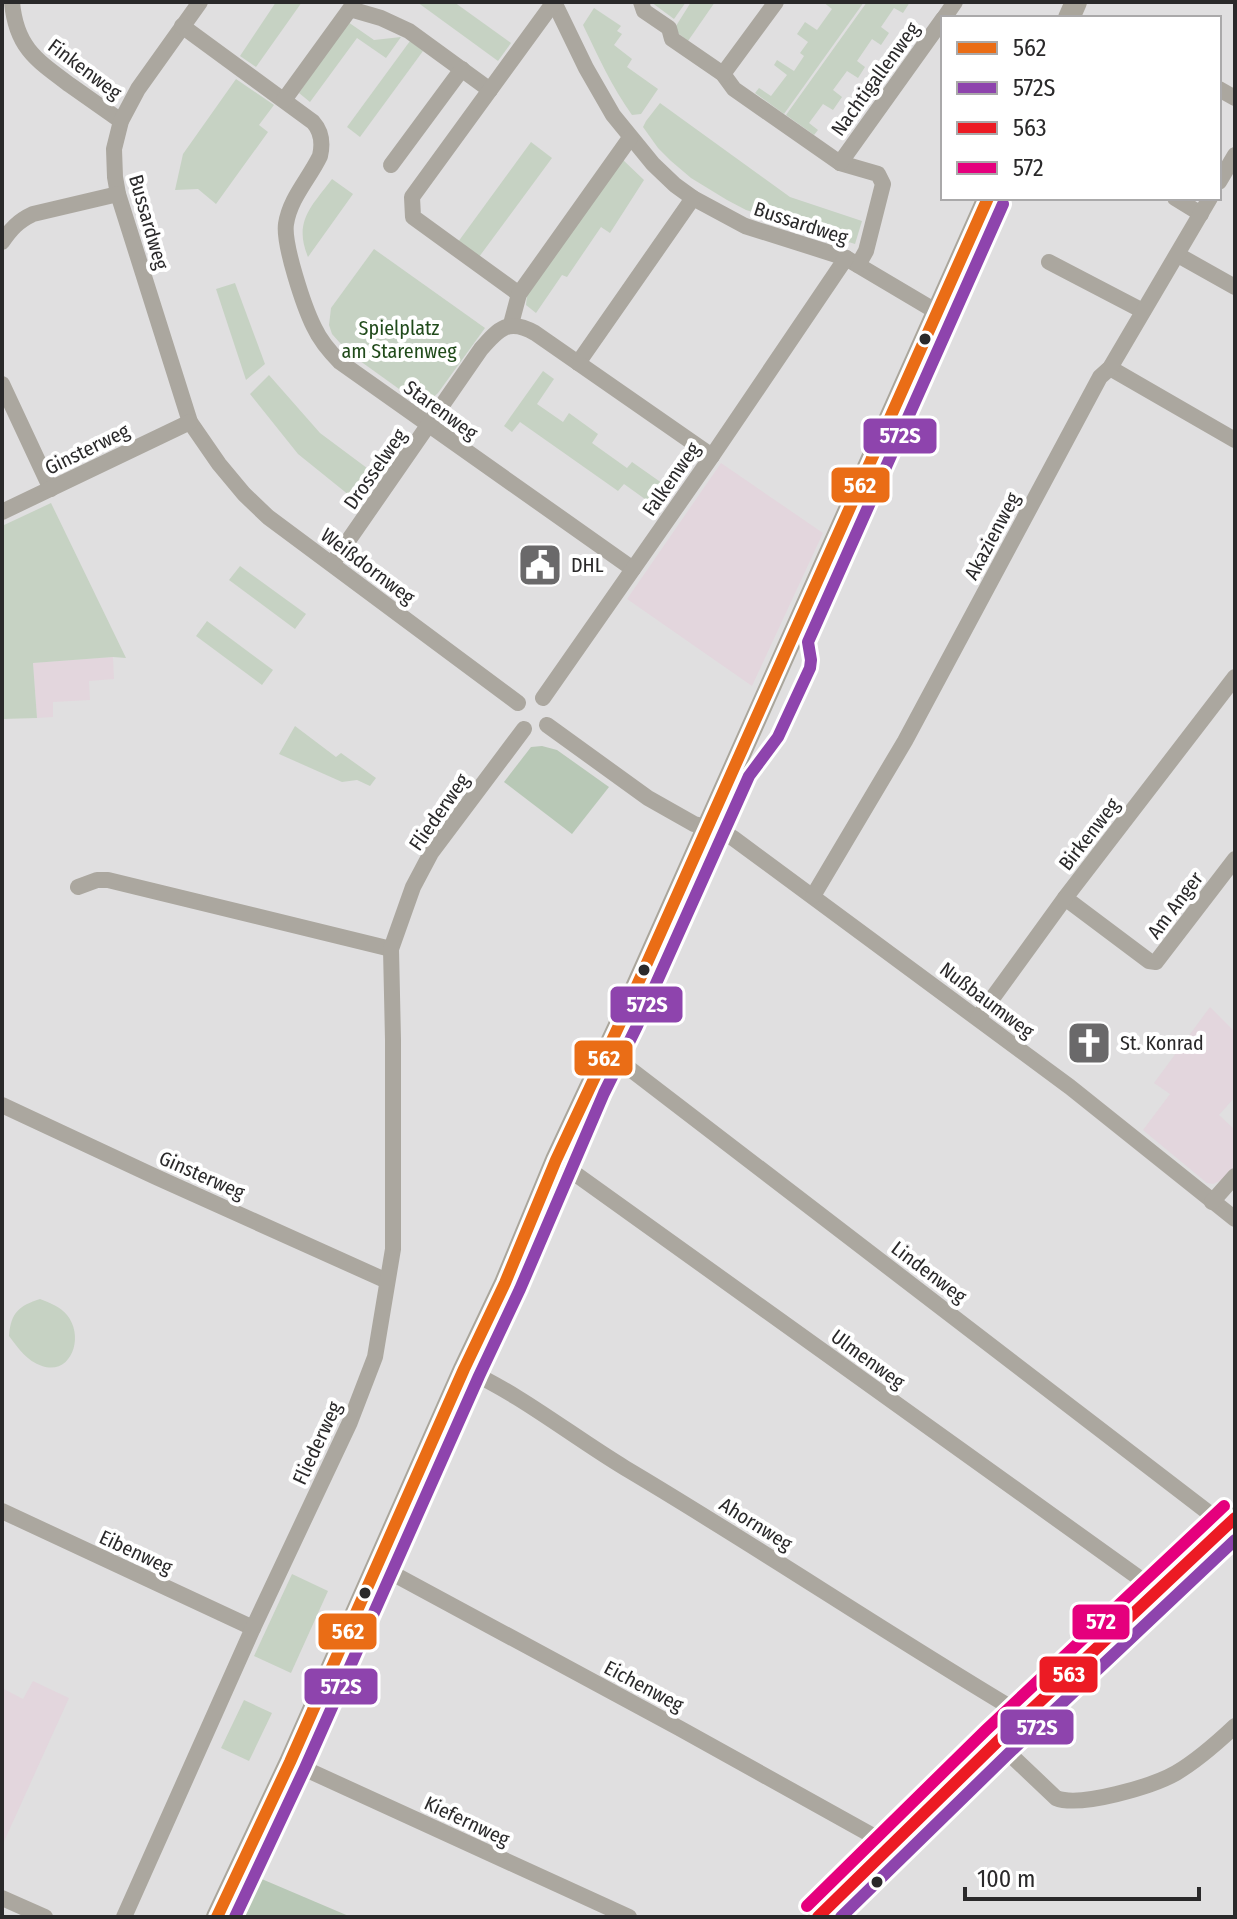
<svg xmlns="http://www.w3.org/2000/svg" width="1237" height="1919" font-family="'Fira Sans Condensed',sans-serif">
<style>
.education{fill:#e3d6dd}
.green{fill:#c6d2c3}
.forest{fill:#b8c8b6}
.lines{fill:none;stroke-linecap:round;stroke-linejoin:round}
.street{stroke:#aba79f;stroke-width:16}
.secondary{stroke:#aaa69c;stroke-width:22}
.bus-1-casing{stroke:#fff;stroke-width:18}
.bus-2-casing{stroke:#fff;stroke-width:18}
.bus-3-casing{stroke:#fff;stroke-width:18}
.bus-4-casing{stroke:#fff;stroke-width:18}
.bus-1{stroke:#ea6d16;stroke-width:12}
.bus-2{stroke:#8e44ad;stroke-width:12}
.bus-3{stroke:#ec1b24;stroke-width:12}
.bus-4{stroke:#e5007d;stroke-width:12}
.bus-dot{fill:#2a292a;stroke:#fff;stroke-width:3}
.labels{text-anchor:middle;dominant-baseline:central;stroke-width:8;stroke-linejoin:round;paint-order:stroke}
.street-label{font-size:20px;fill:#2a292a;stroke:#fff}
.park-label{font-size:20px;fill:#214b1b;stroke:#fff}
.poi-label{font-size:20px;fill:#2a292a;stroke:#fff;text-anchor:start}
.line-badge{stroke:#fff;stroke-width:3}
.badge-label{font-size:22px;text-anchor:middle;font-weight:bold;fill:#fff}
</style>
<rect width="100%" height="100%" fill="#e0dfe0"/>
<g class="education">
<path d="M721,463l102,70 -71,153 -125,-87z"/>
<path d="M113,657l1,22 -25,2 1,19 -37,2v15l-16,1 -4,-55z"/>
<path d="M1210,1007l25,25v65l-16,18 16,15v36l-13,14 -9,4 -6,-1 -64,-53 27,-36 -16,-11z"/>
<path d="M33,1681l36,17 -67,148v-158l21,11z"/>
</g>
<g class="green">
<path d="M276,2h26l-46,65 -16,-11z"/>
<path d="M417,2h37l57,41 -13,18z"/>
<path d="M651,2h35l-12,17z"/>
<path d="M691,2h24l-27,39 -10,-8 -2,-7z"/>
<path d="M823,2h41l-80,112 -29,-21 4,-5 12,8 16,-21 -13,-10 3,-5 17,11 10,-15 -4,-3 8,-11 -11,-8 8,-12 12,8 15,-21z"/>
<path d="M867,2h43l-7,11 -9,-5 -13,19 8,6 -8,12 -9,-6 -15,22 8,6 -7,11 -11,-7 -14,19 9,7 -9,13 -10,-6 -14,19 9,7 -4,5 -28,-20z"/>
<path d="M594,8l27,18 -4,5 5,3 -8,11 18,14 -5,8 31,22 -17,25 -9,1c-20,-28 -34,-59 -49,-90z"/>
<path d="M348,22l26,18 27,-3 -15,21 -29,-20 -47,64 -11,-9z"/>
<path d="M410,41l13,10 -63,86 -13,-10z"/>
<path d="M236,79l38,26 -15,20 9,7 -52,72 -18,-15 -23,1 8,-36z"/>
<path d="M660,103l130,94 72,24 -7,23 -109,-34 -19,-10 -36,-22 -20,-17 -13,-13 -15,-21 3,-6z"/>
<path d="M531,142l21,16 -73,99 -21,-15z"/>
<path d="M622,159l22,21 -34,53 -9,-6 -34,50 -5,-2 -26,38 -10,-8 1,-10z"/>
<path d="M332,179l21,15 -45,63c-15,-36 4,-51 24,-78z"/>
<path d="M374,249l111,79 -47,65c-8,8 -14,9 -25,6l-64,-46 -17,-19 -3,-9 2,-17z"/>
<path d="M235,283l30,81 -19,16 -30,-91z"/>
<path d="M543,371l11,8 -17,25 26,18 6,-9 29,21 -6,9 35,25 5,-6 37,26 -13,19 -32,-23 -6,7 -98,-69 -8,10 -8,-6z"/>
<path d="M269,375l51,58 59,44 -19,27 -62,-50 -48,-60z"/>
<path d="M51,503l75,155 -13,-1 -80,6 4,55 -35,1v-193z"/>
<path d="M240,566l66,48 -11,15 -66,-49z"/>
<path d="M207,621l66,49 -11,15 -66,-49z"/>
<path d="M295,726l41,31 5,-4 35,25 -6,8 -13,-6 -15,2 -63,-28z"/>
<path d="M40,1299c10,4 21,8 27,16 18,22 4,61 -25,51 -15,-5 -24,-18 -33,-30 2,-24 10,-30 31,-37z"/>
<path d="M292,1574l36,17 -37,82 -37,-17z"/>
<path d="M244,1700l28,13 -23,48 -28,-13z"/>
</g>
<g class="forest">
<path d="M542,746l15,4 52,37 -37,47 -68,-52 27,-35z"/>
<path d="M257,1876v1l94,40h-111z"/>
</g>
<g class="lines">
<g class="street">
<path d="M12,2c4,45 24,58 58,83 17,12 34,24 51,36"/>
<path d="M200,2l-62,87 -17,32 -7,28 1,28 3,17 72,228 29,42 25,30 24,23 250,186"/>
<path d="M554,2l32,66 27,47 40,49 22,21 18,13 52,28 101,32 91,54"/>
<path d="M641,2l3,9 25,17 3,11 51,35 11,15 106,74 38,11 5,10 -17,67 -8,14"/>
<path d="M944,18l11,-16"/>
<path d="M182,26l131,96c9,10 10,21 7,34 -11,23 -30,42 -34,68 -3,20 18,83 28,103 6,13 16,25 26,35l293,207"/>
<path d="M723,74l53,-72"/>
<path d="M1219,89l16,9"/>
<path d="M284,100l66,-91 31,9 28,13 81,59"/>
<path d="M840,163l103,-144"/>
<path d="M391,165l71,-96"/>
<path d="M1219,182l16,-27"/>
<path d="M1175,198l26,16"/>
<path d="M2,242c9,-13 16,-21 31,-28l85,-20"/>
<path d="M1178,255l57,32"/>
<path d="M1049,262l94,49"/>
<path d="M519,294l-106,-77 -1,-20 142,-195"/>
<path d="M511,324l8,-30 111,-156"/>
<path d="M578,363l115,-165"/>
<path d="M1110,368l125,72"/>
<path d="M2,384l49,105"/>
<path d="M2,512l188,-90"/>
<path d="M332,564l149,-215c18,-21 28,-31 54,-16l177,123"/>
<path d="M543,698l169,-242 134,-198"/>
<path d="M547,725l101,73 46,26 28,7 11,7 337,249 165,132"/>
<path d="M78,887l19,-7h11l283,69"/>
<path d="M813,896l92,-155 195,-364 10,-9 100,-170"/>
<path d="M1065,898l84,63 7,1 79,-103"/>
<path d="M978,1018l87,-120 170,-221"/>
<path d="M605,1053l12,6 609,467"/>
<path d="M2,1105l154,72 231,104"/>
<path d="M556,1160l586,420 12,14"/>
<path d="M1212,1202l23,-26"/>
<path d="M464,1369c56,25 108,67 161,99 135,80 265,168 400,248"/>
<path d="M2,1511l251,117"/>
<path d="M377,1565l302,163 196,109 15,10"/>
<path d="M997,1742l59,56c24,10 97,-12 120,-25 22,-13 41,-30 59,-47"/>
<path d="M290,1762l339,155"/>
<path d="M2,1898l43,19"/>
<path d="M124,1917l129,-289 97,-206 25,-65 18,-108v-209l-2,-91 22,-62 18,-34 93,-124"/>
</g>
<g class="secondary">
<path d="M1069,18l7,-16"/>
<path d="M217,1917l73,-155 174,-393 41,-86 51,-123 66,-141 366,-821"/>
<path d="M818,1917l179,-175 238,-224"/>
</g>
<g class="bus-1-casing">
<path id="bus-1" d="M217,1917l73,-155 174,-393 41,-86 51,-123 66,-141 366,-821"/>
</g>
<g class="bus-2-casing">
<g id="bus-2">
<path d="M235,1917l70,-149 174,-392 41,-87 84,-196 33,-67 112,-250 29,-39 32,-69 1,-8 -3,-18 195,-438"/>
<path d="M841,1917l167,-163 227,-214"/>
</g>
</g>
<g class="bus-3-casing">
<path id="bus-3" d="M818,1917l179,-175 238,-224"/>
</g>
<g class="bus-4-casing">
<path id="bus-4" d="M807,1906l179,-176 238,-224"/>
</g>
<use href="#bus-1" class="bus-1"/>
<use href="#bus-2" class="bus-2"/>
<use href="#bus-3" class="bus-3"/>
<use href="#bus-4" class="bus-4"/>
</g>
<defs>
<g id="civic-square" transform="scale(2.3)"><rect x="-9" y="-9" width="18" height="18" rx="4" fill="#6a696a" stroke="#fff"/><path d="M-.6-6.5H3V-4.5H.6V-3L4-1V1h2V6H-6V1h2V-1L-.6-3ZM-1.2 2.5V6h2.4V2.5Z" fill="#fff"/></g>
<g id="church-square" transform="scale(2.3)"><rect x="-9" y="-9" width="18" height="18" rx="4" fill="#6a696a" stroke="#fff"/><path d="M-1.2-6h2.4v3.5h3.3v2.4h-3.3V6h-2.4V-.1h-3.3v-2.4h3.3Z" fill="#fff"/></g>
</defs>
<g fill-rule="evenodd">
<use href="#civic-square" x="540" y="565"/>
<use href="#church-square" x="1089" y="1043"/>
</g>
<g class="bus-dot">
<circle cx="925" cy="339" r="7"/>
<circle cx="644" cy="970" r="7"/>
<circle cx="365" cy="1593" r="7"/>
<circle cx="877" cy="1882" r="7"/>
</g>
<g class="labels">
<g class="street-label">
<text transform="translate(85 69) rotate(37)">Finkenweg</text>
<text transform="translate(875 79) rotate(-54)">Nachtigallenweg</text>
<text transform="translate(149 222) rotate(74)">Bussardweg</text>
<text transform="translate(801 223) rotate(18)">Bussardweg</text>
<text transform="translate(441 410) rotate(36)">Starenweg</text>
<text transform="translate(87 449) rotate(-26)">Ginsterweg</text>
<text transform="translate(375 469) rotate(-55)">Drosselweg</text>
<text transform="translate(671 479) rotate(-55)">Falkenweg</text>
<text transform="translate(992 536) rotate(-62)">Akazienweg</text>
<text transform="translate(368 566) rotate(37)">Weißdornweg</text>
<text transform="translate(439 812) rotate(-55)">Fliederweg</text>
<text transform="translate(1089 834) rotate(-52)">Birkenweg</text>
<text transform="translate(1175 905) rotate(-53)">Am Anger</text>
<text transform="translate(987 1000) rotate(37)">Nußbaumweg</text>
<text transform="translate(202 1175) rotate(24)">Ginsterweg</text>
<text transform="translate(929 1272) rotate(37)">Lindenweg</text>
<text transform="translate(868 1359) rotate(36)">Ulmenweg</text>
<text transform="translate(317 1443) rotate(-65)">Fliederweg</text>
<text transform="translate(756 1524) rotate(32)">Ahornweg</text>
<text transform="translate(136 1552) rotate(25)">Eibenweg</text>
<text transform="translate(644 1686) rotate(28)">Eichenweg</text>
<text transform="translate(467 1821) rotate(25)">Kiefernweg</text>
</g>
<g class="park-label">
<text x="399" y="328">Spielplatz<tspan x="399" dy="23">am Starenweg</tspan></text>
</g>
<g class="poi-label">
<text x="571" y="565">DHL</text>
<text x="1120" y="1043">St. Konrad</text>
</g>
</g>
<g class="line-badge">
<rect x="862" y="417" width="76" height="38" rx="8" fill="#8e44ad"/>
<rect x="830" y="466" width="61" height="38" rx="8" fill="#ea6d16"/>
<rect x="609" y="985" width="75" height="39" rx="8" fill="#8e44ad"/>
<rect x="573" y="1039" width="61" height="38" rx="8" fill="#ea6d16"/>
<rect x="1071" y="1603" width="60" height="38" rx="8" fill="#e5007d"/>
<rect x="317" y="1612" width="61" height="39" rx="8" fill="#ea6d16"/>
<rect x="1038" y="1655" width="61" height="39" rx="8" fill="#ec1b24"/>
<rect x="303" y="1667" width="76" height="39" rx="8" fill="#8e44ad"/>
<rect x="999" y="1708" width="76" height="38" rx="8" fill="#8e44ad"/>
</g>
<g class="badge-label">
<text x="900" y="443">572S</text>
<text x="860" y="493">562</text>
<text x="647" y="1012">572S</text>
<text x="604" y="1066">562</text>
<text x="1101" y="1629">572</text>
<text x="348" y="1639">562</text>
<text x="1069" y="1682">563</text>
<text x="341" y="1694">572S</text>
<text x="1037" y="1735">572S</text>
</g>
<rect width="1237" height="1919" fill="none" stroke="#2a292a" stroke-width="8"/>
<rect x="941" y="16" width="280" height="184" fill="#ffffff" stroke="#aaa9aa" stroke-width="2"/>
<rect x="957" y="42" width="40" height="12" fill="#ea6d16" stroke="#aaa9aa" stroke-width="2"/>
<text x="1013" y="56" font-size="24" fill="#2a292a">562</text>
<rect x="957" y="82" width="40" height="12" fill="#8e44ad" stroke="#aaa9aa" stroke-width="2"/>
<text x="1013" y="96" font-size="24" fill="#2a292a">572S</text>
<rect x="957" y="122" width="40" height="12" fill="#ec1b24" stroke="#aaa9aa" stroke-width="2"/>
<text x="1013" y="136" font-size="24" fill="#2a292a">563</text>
<rect x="957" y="162" width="40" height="12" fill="#e5007d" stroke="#aaa9aa" stroke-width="2"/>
<text x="1013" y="176" font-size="24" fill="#2a292a">572</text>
<path d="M965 1887v12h234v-12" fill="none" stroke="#2a292a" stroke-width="4"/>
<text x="977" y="1887" font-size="24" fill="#2a292a" stroke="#ffffff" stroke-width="6" paint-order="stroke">100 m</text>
</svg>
